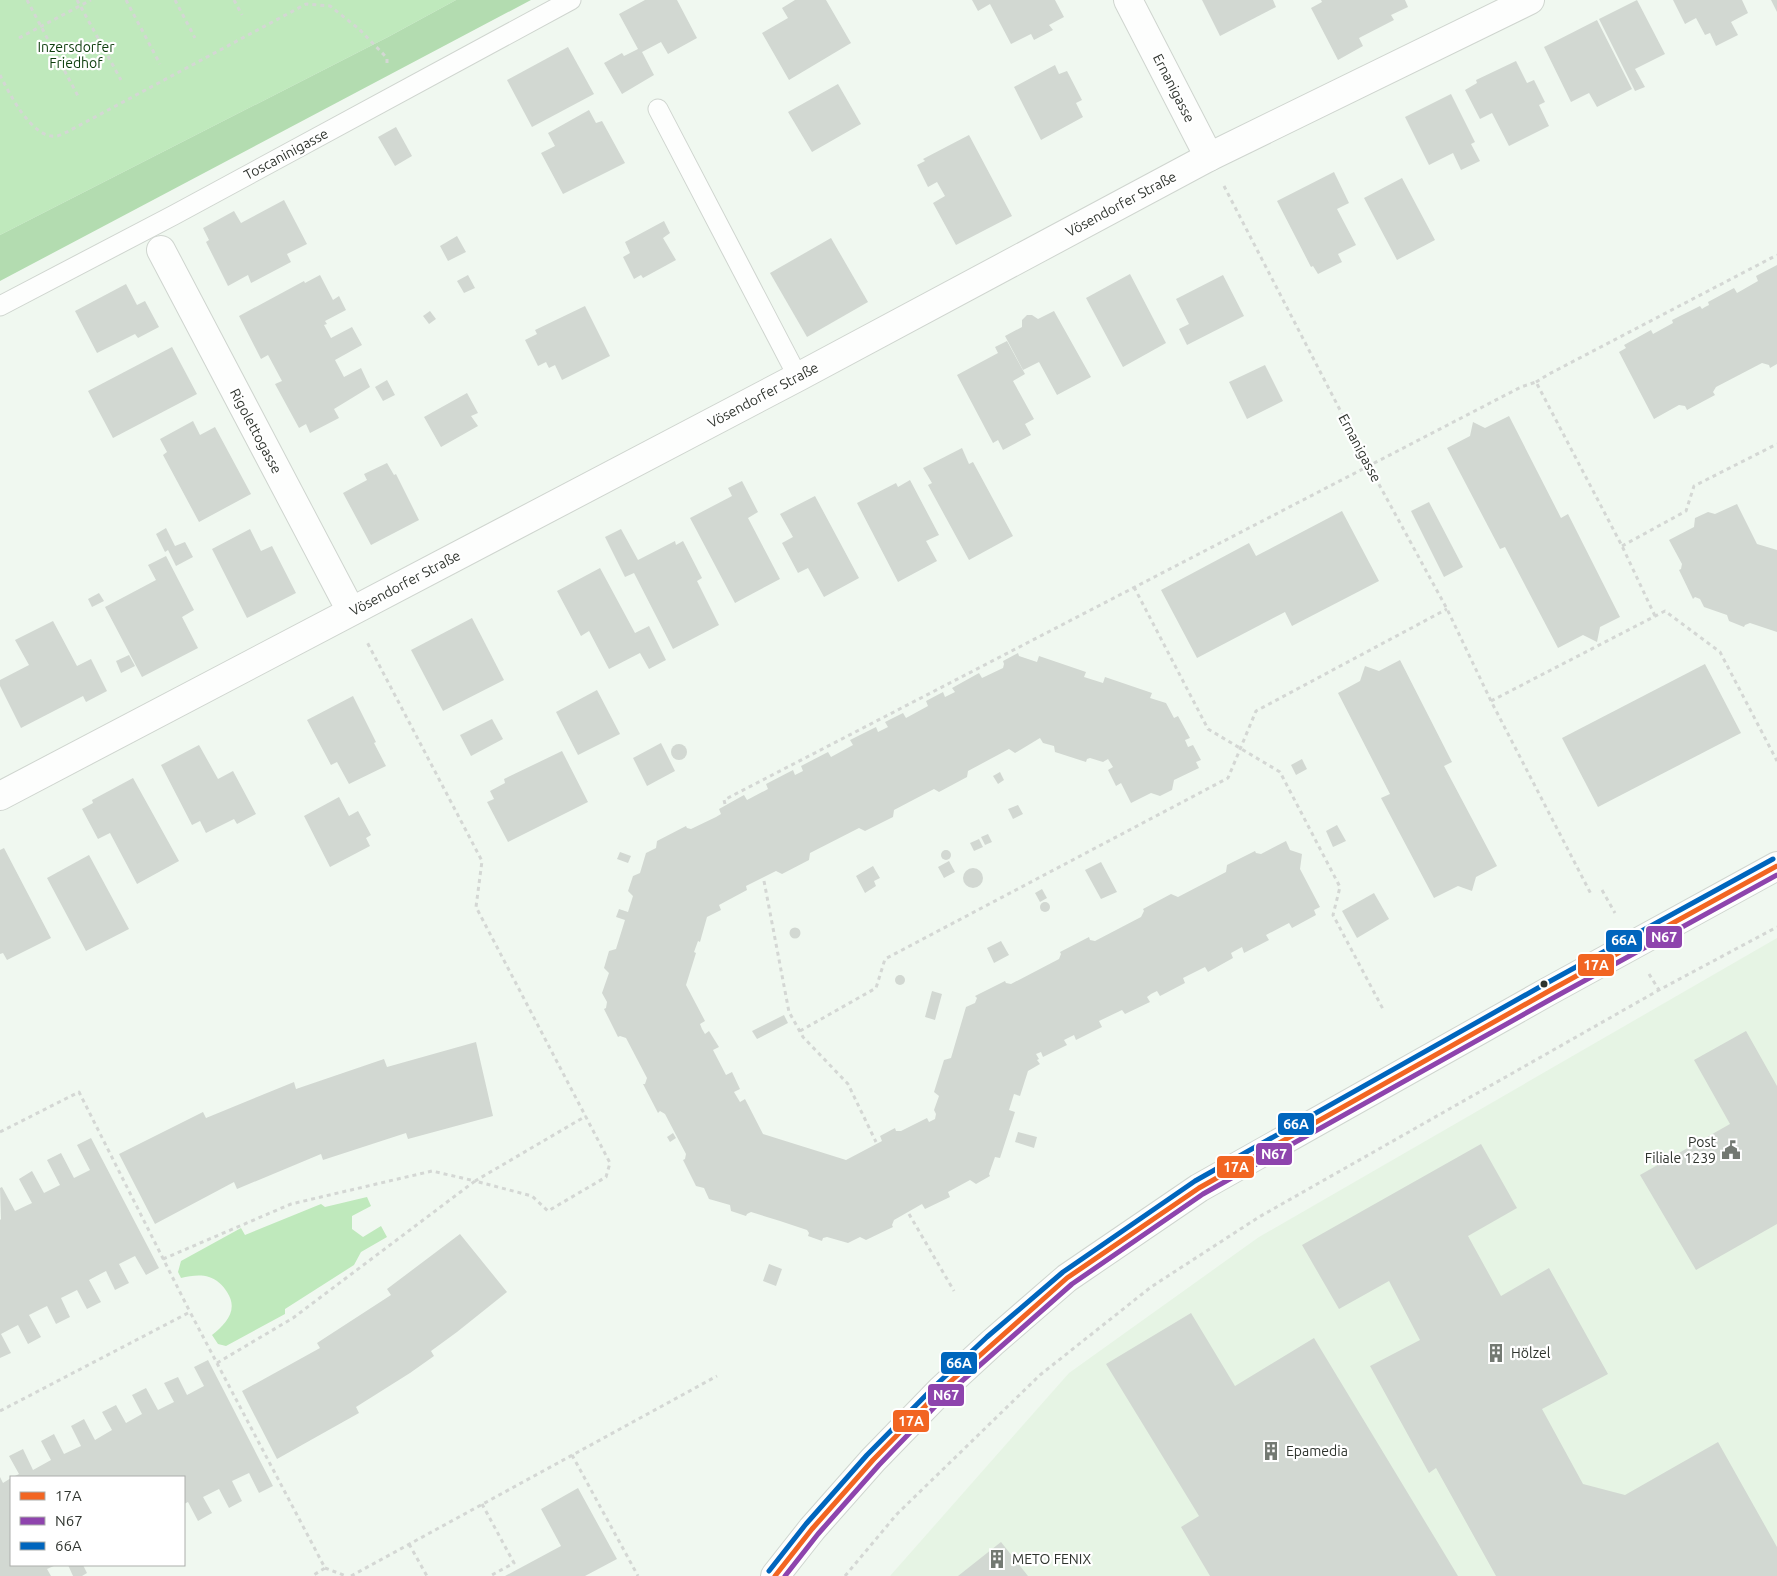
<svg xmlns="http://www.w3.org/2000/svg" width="1777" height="1576" font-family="Ubuntu,sans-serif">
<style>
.built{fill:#e6f4e4}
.green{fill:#bfe9bc}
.forest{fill:#b3dcb0}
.building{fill:#d2d8d2}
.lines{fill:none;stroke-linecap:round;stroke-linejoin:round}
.lane-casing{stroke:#cfd5cf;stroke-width:21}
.street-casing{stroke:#cfd5cf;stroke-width:30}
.path{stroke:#d4d7d4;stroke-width:3;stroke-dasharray:4 4;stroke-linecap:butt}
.lane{stroke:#fdfefd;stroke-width:19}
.street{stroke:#fdfefd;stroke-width:28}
.bus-1-casing{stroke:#fff;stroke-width:9}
.bus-2-casing{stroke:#fff;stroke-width:9}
.bus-3-casing{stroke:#fff;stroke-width:9}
.bus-1{stroke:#f26522;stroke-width:5}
.bus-2{stroke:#8e44ad;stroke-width:5}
.bus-3{stroke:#0065bd;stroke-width:5}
.bus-dot{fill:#2f342e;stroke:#fff;stroke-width:2}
.labels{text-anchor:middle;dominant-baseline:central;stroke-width:4.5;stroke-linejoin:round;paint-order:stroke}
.park-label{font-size:14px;fill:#0e3e0d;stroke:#fff}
.street-label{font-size:14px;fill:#2f342e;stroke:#fff}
.poi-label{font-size:14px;fill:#2f342e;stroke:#fff;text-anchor:start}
.line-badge{stroke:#fff;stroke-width:2}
.badge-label{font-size:14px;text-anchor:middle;font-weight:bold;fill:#fff}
</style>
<rect width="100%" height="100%" fill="#f0f8f0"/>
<path class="built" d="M1777,938v638h-887l179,-203 190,-136z"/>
<g class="green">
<path d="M0,0h456l-68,37 -388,198z"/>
<path d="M367,1197l4,9 -19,10v13l11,8 18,-11 6,11 -26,15 -7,13 -69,44v5l-59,32 -8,-2 -6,-9c14,-11 27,-25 15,-43 -4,-7 -11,-13 -18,-15 -9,-3 -19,-1 -28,1l-3,-6 3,-11 60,-33 4,7 76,-31 4,3z"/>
</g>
<path class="forest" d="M456,0h75l-531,281v-46l388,-198z"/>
<g class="building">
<path d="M645,0h32l20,38 -29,16 -7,-12 -19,10 12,23 -32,19 -18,-31 18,-10 2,3 14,-7 -19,-35z"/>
<path d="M795,0h31l25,43 -62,37 -27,-47 26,-15 -6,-10z"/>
<path d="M972,0h83l9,17 -15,8 4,5 -19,10 -3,-6 -20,10 -21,-40 -12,7z"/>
<path d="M1202,0h71l3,7 -56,29z"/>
<path d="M1321,0h84l3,7 -17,8 3,5 -35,18 4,8 -25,14 -27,-52 11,-6z"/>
<path d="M1637,0l28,54 -30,15 10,18 -10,4 -36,-72z"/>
<path d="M1673,0h69l6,13 -17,9 7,13 -22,11 -6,-13 -5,2 -9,-17 -11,6z"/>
<path d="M1771,0h6v12z"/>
<path d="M1597,20l35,69 -35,18 -8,-14 -18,9 -27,-55z"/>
<path d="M568,47l26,47 -62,33 -25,-47z"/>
<path d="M1516,61l11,22 7,-3 11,22 -6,3 10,21 -40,20 -17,-33 -12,6 -15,-29 12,-7 -1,-3z"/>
<path d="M1055,65l4,9 8,-3 15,29 -6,3 7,14 -42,23 -27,-53z"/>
<path d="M838,84l23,40 -49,28 -24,-40z"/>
<path d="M1451,94l24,48 -4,2 9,17 -19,9 -8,-17 -24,12 -24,-48z"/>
<path d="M589,110l7,13 6,-2 23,42 -62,31 -22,-41 14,-7 -7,-13z"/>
<path d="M396,127l16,29 -17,10 -17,-29z"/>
<path d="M969,135l43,81 -56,29 -23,-42 12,-7 -8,-14 -9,5 -11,-22 8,-4 -2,-2z"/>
<path d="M1334,172l15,31 -12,6 19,36 -18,9 4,8 -24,12 -5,-8 -2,1 -34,-66z"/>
<path d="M1402,178l33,62 -38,20 -33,-62z"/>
<path d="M284,200l23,44 -20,10 4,8 -40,21 -3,-8 -20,11 -22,-44 3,-2 -6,-12 31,-17 7,12z"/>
<path d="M664,221l6,12 -7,5 13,22 -33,18 -2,-3 -7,4 -11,-22 7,-4 -5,-11z"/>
<path d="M457,236l9,16 -18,9 -8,-15z"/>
<path d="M831,238l37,64 -61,35 -37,-64z"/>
<path d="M1777,265v99l-7,4 -1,-3 -7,-2 -46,24 -3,5 2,3 -28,15 -2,-4 -6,-1 -25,14 -35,-67 7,-4 -2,-3 27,-15 2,4 20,-11 -1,-3 28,-14 2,3 3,-2 4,-2 -1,-3 26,-14 3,5 21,-12 -2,-5z"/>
<path d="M1130,274l36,69 -43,24 -37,-69z"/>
<path d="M320,275l13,25 6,-4 7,14 -21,11 2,3 -3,1 7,13 21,-11 10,18 -27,15 9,17 17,-9 9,19 -36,22 5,9 -29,15 -4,-9 -7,4 -24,-44 7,-3 -14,-26 -7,4 -22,-43 65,-35 1,2z"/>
<path d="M468,275l7,13 -11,5 -7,-12z"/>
<path d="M1223,275l21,41 -57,29 -8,-16 10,-5 -13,-25z"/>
<path d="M126,284l11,21 8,-4 14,26 -21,11 -3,-4 -38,19 -22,-42z"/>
<path d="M585,306l25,50 -48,24 -7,-15 -6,3 -3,-6 -8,4 -13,-26 12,-6 -2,-4z"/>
<path d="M430,311l6,8 -7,5 -6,-8z"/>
<path d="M1054,311l37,66 -34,18 -18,-33 -16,8 -18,-34 17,-9v-7l5,-5h5l6,4z"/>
<path d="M1007,341l18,33 -12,7 21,38 -9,5 6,11 -28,15 -5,-10 -5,3 -36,-68 41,-22 -3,-6z"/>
<path d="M172,347l25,47 -84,44 -25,-47z"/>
<path d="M1265,365l18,36 -36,18 -18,-37z"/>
<path d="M387,380l8,15 -12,6 -8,-14z"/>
<path d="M467,393l11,20 -7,3 7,10 -37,21 -17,-30z"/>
<path d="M1509,416l52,102 7,-4 52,103 -20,10 -3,15 -14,-7 -25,13 -53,-101 -5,2 -53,-101 23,-12 3,-14 12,6z"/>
<path d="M193,421l7,14 15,-8 36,67 -52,28 -36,-67 4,-3 -7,-13z"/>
<path d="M962,448l7,16 4,-2 40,74 -44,24 -41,-75 4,-2 -9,-15z"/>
<path d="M387,463l7,12 2,-1 23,46 -48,25 -28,-52 24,-13 -3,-6z"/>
<path d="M910,480l29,55 -13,6 11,20 -39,21 -41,-79 39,-20 2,4z"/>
<path d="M742,481l16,31 -10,6 32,61 -45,24 -45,-85 42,-22 -4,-8z"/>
<path d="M815,496l44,82 -35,19 -16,-29 -10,5 -16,-30 11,-6 -13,-23z"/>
<path d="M1429,502l34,65 -19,10 -33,-66z"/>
<path d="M1737,504l20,40 20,6v82l-27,-9 -5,2 -1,2 -15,-6 -2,-6 -23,-8 -4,-8 -5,-2 -2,2 -14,-29 2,-1 1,-5 -13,-24 25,-13 1,-9 13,-6 7,2z"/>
<path d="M1342,511l37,70 -87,45 -7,-14 -88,46 -36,-68 88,-47 7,13z"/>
<path d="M166,528l9,18 10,-4 8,15 -17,9 -8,-16 -3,2 -9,-18z"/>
<path d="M250,529l11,22 11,-5 24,47 -49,25 -35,-69z"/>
<path d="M621,529l17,31 37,-19 1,4 7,-4 19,37 -5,3 22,44 -46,24 -39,-76 -9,4 -20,-40z"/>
<path d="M166,556l28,54 -12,7 16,31 -56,29 -37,-70 51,-27 -8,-15z"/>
<path d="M600,568l35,65 14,-7 17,34 -17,9 -9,-16 -31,16 -20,-38 -8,5 -24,-45z"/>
<path d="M99,593l5,8 -12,6 -4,-8z"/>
<path d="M472,618l32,62 -61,31 -32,-61z"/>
<path d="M53,621l24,45 14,-7 16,32 -21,11 -3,-6 -62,32 -21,-42v-6l29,-15 -14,-25z"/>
<path d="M1018,653l1,3 18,6 2,-6 47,16 -2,5 19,6 2,-6 47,16 -2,5 16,5 8,15 4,-2 12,22 -5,2 3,7 5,-2 8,15 -5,2 3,6 -25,12 -2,10 -12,6 -9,-3 -20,10 -10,-20 -5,3 -8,-16 5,-3 -5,-8 -5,3 -13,-4 -3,1 -1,3 -31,-10 -1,-6 -11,-3 -3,-5 -25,15 -6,-4 -41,22 -1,6 -28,15 -5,-3 -40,21 -1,7 -28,14 -6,-3 -49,25 -1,7 -27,14 -6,-3 -30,15 1,4 -28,15 2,5 -14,7 -7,25 -2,-1 -4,11 2,1 -10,32 19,36 -5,3 2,5 3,5 4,-3 10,16 -6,3 13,25 6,-3 8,17 -6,3 6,10 5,-3 18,35 83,26 36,-19 -2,-5 15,-8 1,3h5l26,-13 2,4 6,-3 1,-5 -2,-4 5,-14 -5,-4 10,-32 7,-2 15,-51 9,-4 2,-5 -2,-2 30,-15 1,2 5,1 48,-25 2,-5 -1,-2 29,-15 1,3 5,1 46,-24 3,-6 -1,-2 28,-15 7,3 48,-25 1,-7 28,-14 1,2 5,1 25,-13 4,9 12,4 -2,15 20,38 -6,3 2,5 -24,13 -3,-5 -23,12 3,5 -25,13 -2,-6 -11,6 2,5 -25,14 -3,-5 -22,11 2,5 -25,13 -3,-5 -6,3 -4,3 3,5 -25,12 -3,-4 -23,11 3,6 -26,13 -2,-5 -10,5 3,5 -24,12 -2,-5 -5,2 3,5 -2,1 3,4 -12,7 -8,25 -6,-2 -5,16 6,2 -15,46 -5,-1 -6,17 1,2 -14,8 -6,-4 -22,12 2,5 -25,12 -3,-5 -28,16 -2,5 1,2 -27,13 -6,-3 -12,6 -21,-6 -4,1 -1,3 -14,-5 1,-3 -2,-3 -27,-9 -29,-9 -4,2 -1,2 -15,-5 -1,-6 -21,-6 -5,-11 -8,-2 -13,-26 2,-1 1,-5 -21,-40 -5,-3 -2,2 -15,-29h2l2,-6 -21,-40 -6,-2 -2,1 -14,-28 2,-1 1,-6 -5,-9 7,-20 -5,-5 5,-17 7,-2 9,-29 -9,-3 3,-8 9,3 5,-16 -5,-5 5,-15 7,-3 6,-20 10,-5 1,-7 29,-15 1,2 4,1 25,-12 5,-3 -2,-5 25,-14 3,5 21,-11 -2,-5 27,-14 2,5 8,-4 -2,-5 27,-14 3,5 22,-12 -3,-5 26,-13 2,5 10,-5 -3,-5 18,-9 3,5 22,-12 -2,-5 17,-9 2,5 10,-5 -3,-4 27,-15 3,5 21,-10 1,-4 -1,-3z"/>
<path d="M129,655l6,11 -14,7 -5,-12z"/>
<path d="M1400,660l52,102 -8,4 53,100 -21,11 -4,14 -14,-5 -24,12 -53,-100 9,-4 -52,-101 22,-12 5,-15 14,5z"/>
<path d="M1705,664l36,69 -143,74 -36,-69z"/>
<path d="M597,690l23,44 -42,21 -22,-43z"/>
<path d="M353,696l23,46 -2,1 12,23 -37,18 -12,-22 -6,3 -24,-45z"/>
<path d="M492,719l11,20 -32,17 -11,-21z"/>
<path d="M661,743l14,28 -28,15 -14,-28z"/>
<circle cx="679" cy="752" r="8"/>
<path d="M199,745l19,34 15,-8 23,43 -19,10 -3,-5 -28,14 -6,-12 -8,4 -31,-60z"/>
<path d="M562,751l26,51 -80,40 -21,-40 7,-3 -4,-8 15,-8 -1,-4z"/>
<path d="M1302,759l5,10 -11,6 -5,-10z"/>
<path d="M1000,772l4,8 -6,4 -5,-8z"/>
<path d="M133,778l46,83 -42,23 -27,-51 -12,6 -16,-30 11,-6 -1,-3z"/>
<path d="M339,797l10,19 9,-5 13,24 -5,3 4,8 -40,21 -26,-51z"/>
<path d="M1018,805l5,9 -10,5 -5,-10z"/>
<path d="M1337,825l9,16 -13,6 -7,-16z"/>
<path d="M988,834l4,8 -7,3 -4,-8z"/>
<path d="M979,839l4,8 -9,4 -4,-8z"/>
<path d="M4,848l47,90 -44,22 -4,-7 -3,1v-104z"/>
<circle cx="946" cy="855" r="5"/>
<path d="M620,852l11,4 -3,7 -11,-4z"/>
<path d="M89,855l40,74 -43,22 -39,-73z"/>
<path d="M949,861l6,11 -11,6 -6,-11z"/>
<path d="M1101,862l16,30 -16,7 -16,-29z"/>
<path d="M873,866l7,12 -6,3 2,5 -11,7 -9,-17z"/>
<circle cx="973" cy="878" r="10"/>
<path d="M1042,889l5,9 -7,4 -5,-9z"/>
<path d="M1374,893l15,26 -32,19 -15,-27z"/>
<circle cx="1045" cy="907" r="5"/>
<circle cx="795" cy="933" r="5.5"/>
<path d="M1001,941l8,14 -15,8 -7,-15z"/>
<circle cx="900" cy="980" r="5"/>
<path d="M932,991l10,3 -7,26 -10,-3z"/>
<path d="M784,1015l4,8 -31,16 -5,-8z"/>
<path d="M1746,1031l31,55v138l-81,46 -56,-95 90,-51 -36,-64z"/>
<path d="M476,1042l17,74 -85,23 -2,-6 -83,27 -2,-6 -84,35 -3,-7 -79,42 -36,-70 84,-42 3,6 88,-36 2,7 88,-30 3,8z"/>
<path d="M1018,1132l19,5 -3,11 -19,-6z"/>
<path d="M673,1133l3,5 -6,4 -3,-5z"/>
<path d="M91,1138l68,130 -13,7 -11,-19 -16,8 10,19 -14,7 -9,-19 -17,9 12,22 -14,7 -10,-19 -16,8 9,19 -14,7 -9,-18 -18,9 12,22 -13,7 -10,-19 -17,9 10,19 -11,5v-138l1,-1 -1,-31 2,-1 13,24 17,-8 -13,-24 13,-8 12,22 16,-8 -13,-25 14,-7 13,25 16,-8 -13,-25z"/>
<path d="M1481,1144l36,64 -49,28 33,60 48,-28 59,106 -66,35 41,75 42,11 93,-53 59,105v29h-281l-60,-108 -7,5 -59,-107 50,-26 -31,-59 -50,28 -37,-64z"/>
<path d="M460,1234l47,58 -50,40 -26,19 3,5 -24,17 -54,34 3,6 -82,46 -35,-68 78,-43 -3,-5 74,-48 -4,-6z"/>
<path d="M769,1264l13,5 -6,17 -13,-5z"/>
<path d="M1191,1313l44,73 79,-48 144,238h-248l-29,-49 18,-11 -93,-152z"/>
<path d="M208,1360l65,126 -14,7 -10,-20 -17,8 10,20 -13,7 -10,-19 -16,8 9,16 -14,8 -10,-19 -4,2v-27h-171l6,-3 -10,-18 14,-7 10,21 18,-10 -10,-19 13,-7 10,20 17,-8 -10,-20 13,-7 11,21 17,-10 -10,-18 14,-7 10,18 16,-9 -10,-19 14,-7 12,22 16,-8 -10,-19 14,-6 9,18 17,-9 -10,-19z"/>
<path d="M0,1477l3,6 8,-5v87h45l-9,4 4,7h-51z"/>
<path d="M578,1488l39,71 -32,17h-80l56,-30 -20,-37z"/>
<path d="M1001,1542l27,34h-70z"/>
<path d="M68,1565h15l4,8 -5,3h-9z"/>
</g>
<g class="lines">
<g class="lane-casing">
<g id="lane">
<path d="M658,109l140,268"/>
<path d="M0,306l174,-91 397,-215"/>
</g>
</g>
<g class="street-casing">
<g id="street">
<path d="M1128,0l81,157"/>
<path d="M161,250l190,361"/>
<path d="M0,796l798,-419 411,-220 321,-157"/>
<path d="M775,1576l37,-47 61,-69 68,-70 51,-47 75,-65 132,-90 350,-197 228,-125"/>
</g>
</g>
<g class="path">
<path d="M27,0l52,98"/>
<path d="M77,0l44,80"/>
<path d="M126,0l34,64"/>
<path d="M175,0l20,38"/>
<path d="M234,0l8,15"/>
<path d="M19,38l72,-38"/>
<path d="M0,75c9,18 32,64 56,61 4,0 8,-3 11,-4l239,-128 24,2 29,23 28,29v7"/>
<path d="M1224,186l145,280 78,143 44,92 101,195"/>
<path d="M1536,382l13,-8 228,-119"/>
<path d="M1622,546l64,-35 8,-25 83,-42"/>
<path d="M1134,587l74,142 72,43 60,115 -7,28 51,96"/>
<path d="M1491,701l174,-90 55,41 57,109"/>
<path d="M725,804l-1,-4 797,-413 15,-5 86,164 33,70"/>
<path d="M764,881l25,131 14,25 45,47 28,58"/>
<path d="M1602,890l13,23"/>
<path d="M1649,974l10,16"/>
<path d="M800,1031l76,-43 9,-29 343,-181 28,-67 191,-102"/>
<path d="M0,1132l79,-40 111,220"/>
<path d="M909,1214l45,77"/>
<path d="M163,1259l128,-55 141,-33 43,10 111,-65"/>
<path d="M217,1363l76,-45 182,-137 57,15 16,15 58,-34 4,-14 -134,-256 6,-46 -115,-219"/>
<path d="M0,1411l190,-99 135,256 -13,8"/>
<path d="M572,1455l66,121"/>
<path d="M482,1504l32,59 -24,13"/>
<path d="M409,1544l18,32"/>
<path d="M325,1568l21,8"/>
<path d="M351,1576l366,-200"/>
<path d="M845,1576l52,-62 143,-139 111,-88 108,-70 400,-227 118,-63"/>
</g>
<use href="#lane" class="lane"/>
<use href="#street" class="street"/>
<g class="bus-1-casing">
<path id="bus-1" d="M775,1576l37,-47 61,-69 68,-70 126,-112 132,-90 350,-197 228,-125"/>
</g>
<g class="bus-2-casing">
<path id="bus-2" d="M785,1576l33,-42 61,-69 67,-70 126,-111 131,-90 350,-196 224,-123"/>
</g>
<g class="bus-3-casing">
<path id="bus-3" d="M769,1571l37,-47 61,-69 69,-70 51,-48 76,-65 132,-91 350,-197 228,-125"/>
</g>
<use href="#bus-1" class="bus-1"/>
<use href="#bus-2" class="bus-2"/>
<use href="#bus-3" class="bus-3"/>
</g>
<defs>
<g id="civic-bare" transform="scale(1.5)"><path d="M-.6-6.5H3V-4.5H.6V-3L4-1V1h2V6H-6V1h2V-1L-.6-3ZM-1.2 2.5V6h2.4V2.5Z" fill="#737972" stroke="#fff" stroke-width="2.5" paint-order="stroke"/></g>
<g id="building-bare" transform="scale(1.5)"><path d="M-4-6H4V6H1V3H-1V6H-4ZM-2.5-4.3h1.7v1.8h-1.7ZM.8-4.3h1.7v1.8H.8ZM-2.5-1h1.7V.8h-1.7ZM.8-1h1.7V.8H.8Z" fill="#737972" stroke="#fff" stroke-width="2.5" paint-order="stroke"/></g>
</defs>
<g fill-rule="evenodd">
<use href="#civic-bare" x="1731" y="1150"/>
<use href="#building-bare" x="1496" y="1353"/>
<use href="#building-bare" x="1271" y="1451"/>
<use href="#building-bare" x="997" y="1559"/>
</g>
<circle class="bus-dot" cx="1544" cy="984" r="4.5"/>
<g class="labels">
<g class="park-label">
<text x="76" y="47">Inzersdorfer<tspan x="76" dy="16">Friedhof</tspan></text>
</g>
<g class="street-label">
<text transform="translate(1174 88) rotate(63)">Ernanigasse</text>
<text transform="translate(286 154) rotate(-28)">Toscaninigasse</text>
<text transform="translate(1121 204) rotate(-28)">Vösendorfer Straße</text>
<text transform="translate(763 395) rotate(-28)">Vösendorfer Straße</text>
<text transform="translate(256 431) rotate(62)">Rigolettogasse</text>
<text transform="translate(1360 448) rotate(62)">Ernanigasse</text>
<text transform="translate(405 583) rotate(-28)">Vösendorfer Straße</text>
</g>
<g class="poi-label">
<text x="1716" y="1142" text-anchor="end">Post<tspan x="1716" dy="16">Filiale 1239</tspan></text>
<text x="1511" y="1353">Hölzel</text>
<text x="1286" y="1451">Epamedia</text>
<text x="1012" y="1559">METO FENIX</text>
</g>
</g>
<g class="line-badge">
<rect x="1645" y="925" width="38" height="24" rx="5" fill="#8e44ad"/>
<rect x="1605" y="929" width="38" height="24" rx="5" fill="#0065bd"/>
<rect x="1577" y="953" width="38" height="24" rx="5" fill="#f26522"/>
<rect x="1277" y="1112" width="38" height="24" rx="5" fill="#0065bd"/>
<rect x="1255" y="1142" width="38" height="24" rx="5" fill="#8e44ad"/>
<rect x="1216" y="1155" width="39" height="24" rx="5" fill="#f26522"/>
<rect x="940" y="1351" width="38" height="24" rx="5" fill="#0065bd"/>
<rect x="927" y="1383" width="38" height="24" rx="5" fill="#8e44ad"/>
<rect x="892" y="1409" width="38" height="24" rx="5" fill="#f26522"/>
</g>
<g class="badge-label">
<text x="1664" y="942">N67</text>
<text x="1624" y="945">66A</text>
<text x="1596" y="970">17A</text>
<text x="1296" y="1129">66A</text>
<text x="1274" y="1159">N67</text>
<text x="1236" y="1172">17A</text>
<text x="959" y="1368">66A</text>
<text x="946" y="1400">N67</text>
<text x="911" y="1426">17A</text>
</g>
<rect x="10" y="1476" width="175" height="90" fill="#ffffff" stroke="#acaeab"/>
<rect x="20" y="1492" width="25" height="8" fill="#f26522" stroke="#acaeab"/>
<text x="55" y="1501" font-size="15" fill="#2f342e">17A</text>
<rect x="20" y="1517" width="25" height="8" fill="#8e44ad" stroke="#acaeab"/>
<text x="55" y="1526" font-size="15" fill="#2f342e">N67</text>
<rect x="20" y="1542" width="25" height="8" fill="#0065bd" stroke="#acaeab"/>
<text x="55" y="1551" font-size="15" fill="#2f342e">66A</text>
</svg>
